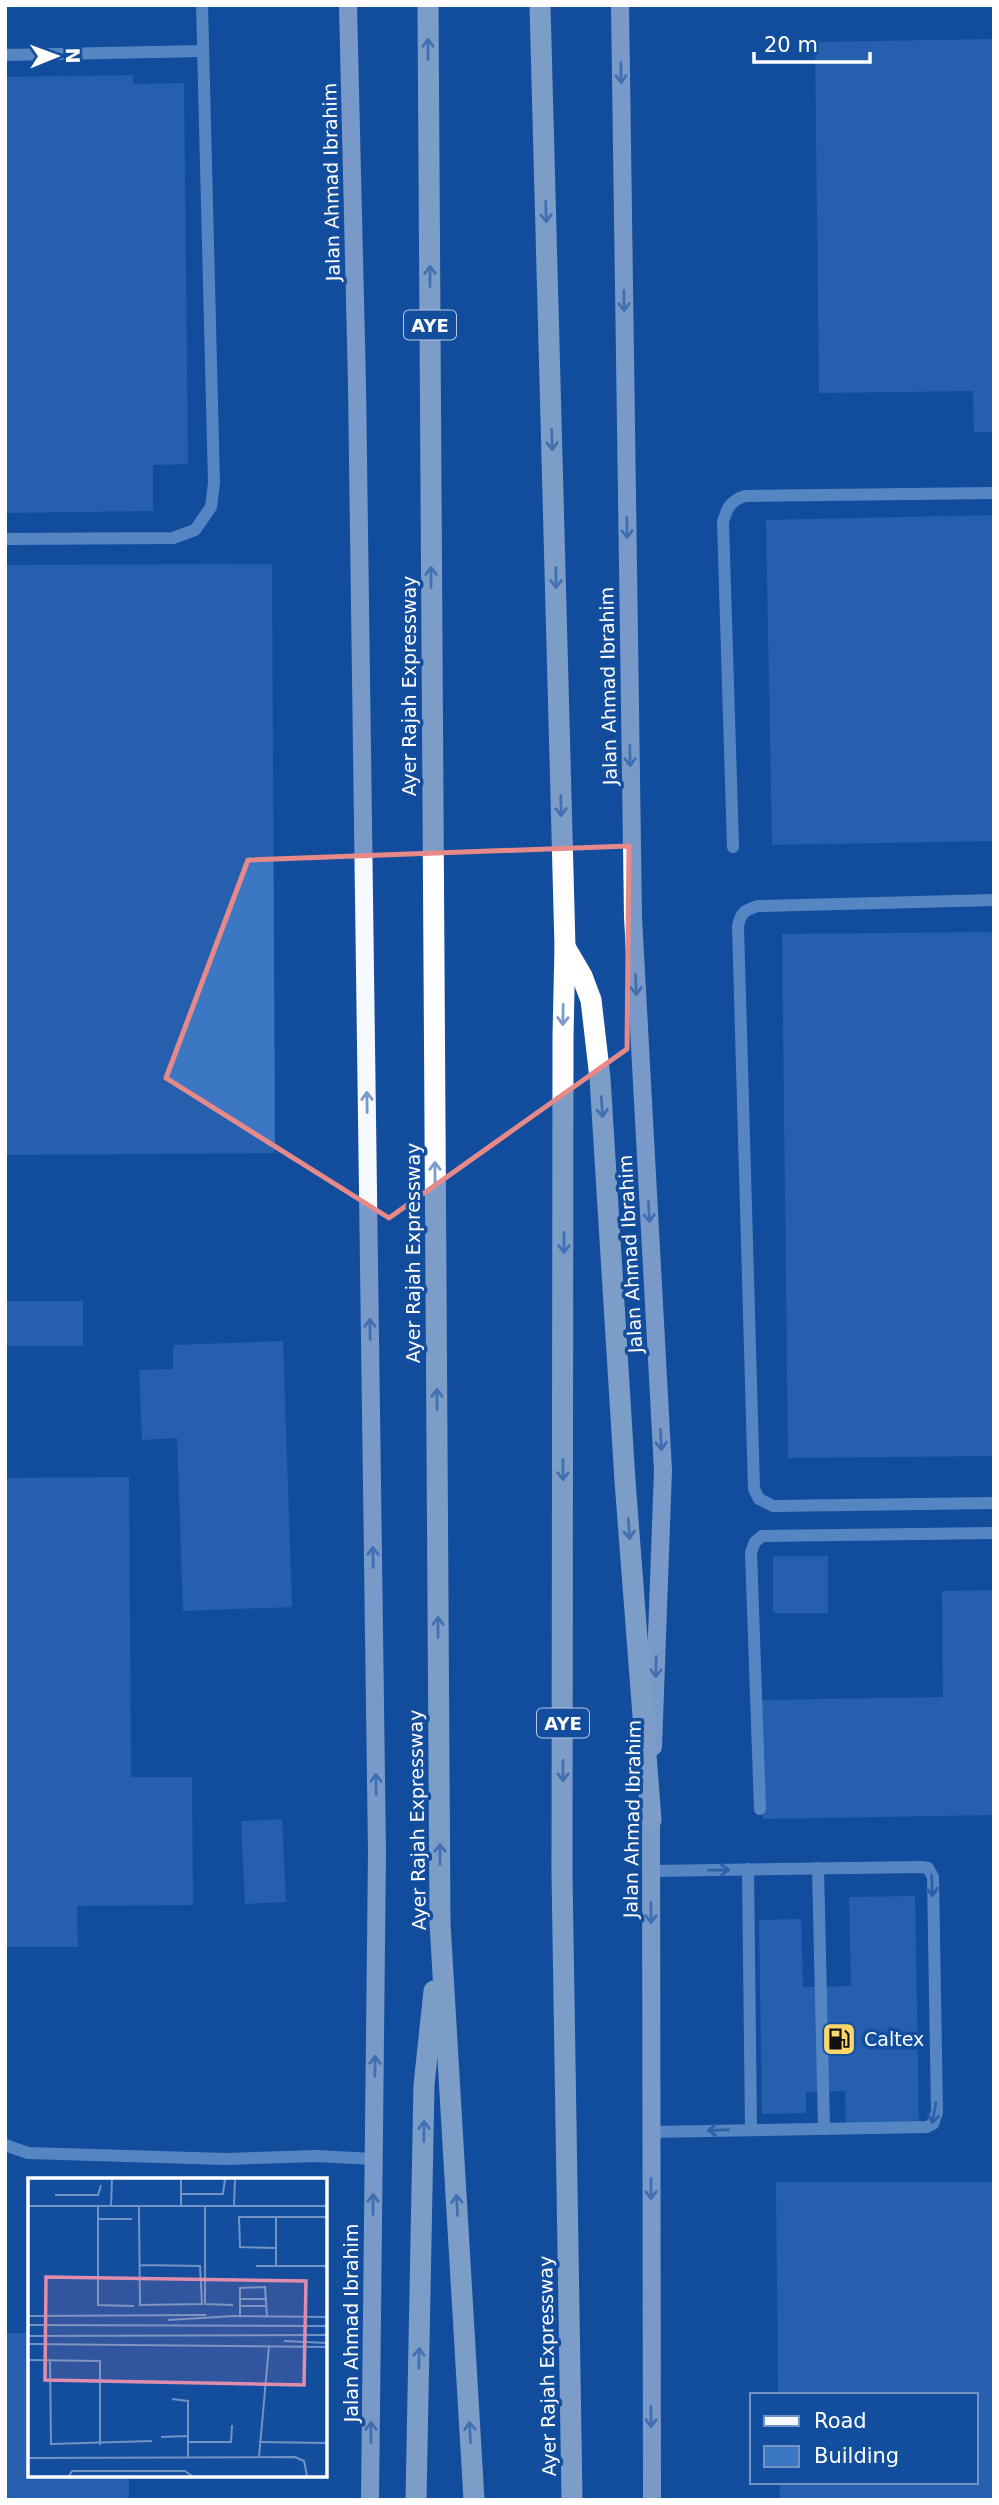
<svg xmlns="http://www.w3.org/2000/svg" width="999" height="2505" font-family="'DejaVu Sans',sans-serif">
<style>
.building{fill:#3c77c4}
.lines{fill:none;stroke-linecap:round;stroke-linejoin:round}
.minor{stroke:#a9caf4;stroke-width:12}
.major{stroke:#f6f9ff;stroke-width:18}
.highway{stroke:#fff;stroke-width:21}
.oneway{stroke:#7d9dc9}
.oneway2{stroke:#799ac9}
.oneway3{stroke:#4879bb}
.marked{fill:none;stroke:#e88989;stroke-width:5;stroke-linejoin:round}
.labels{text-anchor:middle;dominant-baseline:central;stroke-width:7;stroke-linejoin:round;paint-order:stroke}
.shield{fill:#134d9d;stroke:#b8cae2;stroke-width:2}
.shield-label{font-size:18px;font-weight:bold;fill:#fff}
.street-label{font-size:19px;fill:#fff;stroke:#134d9d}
.poi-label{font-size:19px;fill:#fff;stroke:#134d9d;text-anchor:start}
.inset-road{fill:none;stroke:#7194c4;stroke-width:2}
.view{fill:#e08cad;fill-opacity:0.15;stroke:#e08cad;stroke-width:3.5}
.inset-edge{fill:none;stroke:#fff;stroke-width:3.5}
</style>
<rect width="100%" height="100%" fill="#134d9d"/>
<g class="building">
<path d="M994,39v393h-20l-1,-41 -154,2 -4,-351z"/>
<path d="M133,75v9l51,-1 4,381 -35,1v46l-148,2v-436z"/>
<path d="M994,515v326l-222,4 -6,-325z"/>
<path d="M272,564l3,589 -270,2v-590z"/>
<path d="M994,932v524l-206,2 -6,-524z"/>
<rect x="5" y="1301" width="78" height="45"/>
<path d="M283,1341l9,266 -109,4 -6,-173 -35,2 -3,-70 34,-1v-24z"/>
<path d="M129,1477l2,300h61l1,128 -116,1 1,41h-73v-469z"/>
<rect x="773" y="1556" width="55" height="57"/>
<path d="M994,1590v225l-231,4 -2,-119 182,-3 -1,-106z"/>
<path d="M282,1819l4,83 -41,2 -4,-83z"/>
<path d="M915,1896l4,228 -73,2 -1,-35 -39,1v21l-44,1 -3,-194 42,-1 2,68 48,-1 -2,-89z"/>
<path d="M776,2182h218v318h-214l-1,-18h197v-87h-198z"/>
<path d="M5,2333h25v142h99v25h-124z"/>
</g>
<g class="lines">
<g class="minor">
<path d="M5,55l198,-4"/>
<path d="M5,539l168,-1 22,-8 16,-23 3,-24 -12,-478"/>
<path d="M733,847l-10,-325c4,-14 7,-21 22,-26l249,-3"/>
<path d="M994,900l-236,6c-13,4 -17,6 -20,20l16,563 5,10 14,7 221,-3"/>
<path d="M760,1809l-9,-257 4,-10 7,-6 232,-3"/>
<path d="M818,1868l6,261"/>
<path d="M748,1869l3,260"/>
<path d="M651,1871l271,-4 6,1 5,9 4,235 -4,12 -6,3 -276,5"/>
<path d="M5,2145l23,8 197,6 91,-3 57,3"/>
</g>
<g class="major">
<path d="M348,5l9,379 20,1468 -7,648"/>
<path d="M620,5l13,912 30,553 -10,277"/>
<path d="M651,1807l1,693"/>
</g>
<g class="highway">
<path d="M428,5l12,1918 34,577"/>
<path d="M540,5l25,942 -2,89 -1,837 10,627"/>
<path d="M565,947l17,29 9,24 9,78 25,403 26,339"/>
<path d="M416,2500l8,-415 10,-94"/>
</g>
</g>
<defs><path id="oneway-shaft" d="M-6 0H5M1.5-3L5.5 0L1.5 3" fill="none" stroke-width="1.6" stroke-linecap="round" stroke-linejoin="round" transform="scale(1.75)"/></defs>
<g class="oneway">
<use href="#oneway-shaft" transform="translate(428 49) rotate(-90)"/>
<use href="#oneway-shaft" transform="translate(546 212) rotate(88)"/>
<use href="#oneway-shaft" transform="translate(430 276) rotate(-90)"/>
<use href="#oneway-shaft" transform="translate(552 440) rotate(88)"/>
<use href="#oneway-shaft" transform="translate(431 577) rotate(-90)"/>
<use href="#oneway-shaft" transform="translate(556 578) rotate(89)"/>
<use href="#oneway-shaft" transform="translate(561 806) rotate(89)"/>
<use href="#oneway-shaft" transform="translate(563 1015) rotate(91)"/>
<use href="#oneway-shaft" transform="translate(602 1107) rotate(86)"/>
<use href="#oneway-shaft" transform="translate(435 1172) rotate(-90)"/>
<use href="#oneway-shaft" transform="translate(564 1243) rotate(90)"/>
<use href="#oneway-shaft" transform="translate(437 1399) rotate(-90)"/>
<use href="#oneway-shaft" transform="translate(563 1470) rotate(90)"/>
<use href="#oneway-shaft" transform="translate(629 1529) rotate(86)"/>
<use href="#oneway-shaft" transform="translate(438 1627) rotate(-90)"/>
<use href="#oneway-shaft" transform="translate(563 1771) rotate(90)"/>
<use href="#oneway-shaft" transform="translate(440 1854) rotate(-90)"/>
<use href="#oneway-shaft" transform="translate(424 2131) rotate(-89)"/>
<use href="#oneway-shaft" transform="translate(457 2205) rotate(-93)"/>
<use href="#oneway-shaft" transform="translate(419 2358) rotate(-89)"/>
<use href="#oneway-shaft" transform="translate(470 2432) rotate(-93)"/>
</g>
<g class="oneway2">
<use href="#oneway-shaft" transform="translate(621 73) rotate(89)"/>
<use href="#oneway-shaft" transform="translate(624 301) rotate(89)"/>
<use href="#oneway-shaft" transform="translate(627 528) rotate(89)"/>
<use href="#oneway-shaft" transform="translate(630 756) rotate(89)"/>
<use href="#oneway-shaft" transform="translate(636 985) rotate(87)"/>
<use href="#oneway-shaft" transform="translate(367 1102) rotate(-91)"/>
<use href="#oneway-shaft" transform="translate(649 1212) rotate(87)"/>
<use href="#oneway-shaft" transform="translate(370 1329) rotate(-91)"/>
<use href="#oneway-shaft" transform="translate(661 1440) rotate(87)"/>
<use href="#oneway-shaft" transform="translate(373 1557) rotate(-91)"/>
<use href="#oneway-shaft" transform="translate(656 1667) rotate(92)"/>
<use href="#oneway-shaft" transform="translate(376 1784) rotate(-91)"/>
<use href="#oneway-shaft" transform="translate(651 1913) rotate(90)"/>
<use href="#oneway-shaft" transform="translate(375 2066) rotate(-89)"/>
<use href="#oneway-shaft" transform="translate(651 2189) rotate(90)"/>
<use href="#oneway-shaft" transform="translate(373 2204) rotate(-90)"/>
<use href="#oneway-shaft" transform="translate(651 2417) rotate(90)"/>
<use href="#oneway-shaft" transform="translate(371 2432) rotate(-90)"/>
</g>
<g class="oneway3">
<use href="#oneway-shaft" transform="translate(719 1870) rotate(-1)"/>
<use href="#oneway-shaft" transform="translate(932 1886) rotate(87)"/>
<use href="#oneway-shaft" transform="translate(934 2113) rotate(101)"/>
<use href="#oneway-shaft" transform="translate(718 2130) rotate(178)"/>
</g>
<path d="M0 0H999V2505H0ZM629,846l-2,203 -238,169 -223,-140 82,-218z" fill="#134d9d" fill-opacity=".55" fill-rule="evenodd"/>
<path class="marked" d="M629,846l-2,203 -238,169 -223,-140 82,-218z"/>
<defs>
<g id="fuel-square" transform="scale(1.75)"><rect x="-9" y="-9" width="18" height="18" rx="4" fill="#ffd66c" stroke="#134d9d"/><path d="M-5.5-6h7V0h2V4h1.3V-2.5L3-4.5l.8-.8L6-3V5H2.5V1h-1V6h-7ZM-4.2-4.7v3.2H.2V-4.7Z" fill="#111"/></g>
</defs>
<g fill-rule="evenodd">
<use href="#fuel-square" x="839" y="2039"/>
</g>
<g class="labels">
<g class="shield">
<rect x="404" y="310.5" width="52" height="29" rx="5"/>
<rect x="537" y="1708.5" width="52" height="29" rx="5"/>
</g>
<g class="shield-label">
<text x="430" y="325">AYE</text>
<text x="563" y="1723">AYE</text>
</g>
<g class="street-label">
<text transform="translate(331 182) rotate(-91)">Jalan Ahmad Ibrahim</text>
<text transform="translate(409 686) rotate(-90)">Ayer Rajah Expressway</text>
<text transform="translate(608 686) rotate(-91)">Jalan Ahmad Ibrahim</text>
<text transform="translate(413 1253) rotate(-90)">Ayer Rajah Expressway</text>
<text transform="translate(630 1254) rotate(-93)">Jalan Ahmad Ibrahim</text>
<text transform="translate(632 1819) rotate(-89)">Jalan Ahmad Ibrahim</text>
<text transform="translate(417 1820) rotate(-91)">Ayer Rajah Expressway</text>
<text transform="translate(351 2323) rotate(-90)">Jalan Ahmad Ibrahim</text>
<text transform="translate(547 2366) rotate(-91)">Ayer Rajah Expressway</text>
</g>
<g class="poi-label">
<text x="864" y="2039">Caltex</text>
</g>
</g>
<g transform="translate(28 2178)">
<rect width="299" height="299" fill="#134d9d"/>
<path class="inset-road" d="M153,16h42l2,-15M27,17h43l3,-10M0,28h299M70,28v99l36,1M83,28l1,-27M111,28v7l1,90v2l62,-1 -2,-38 -60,-1M153,28v-27M177,28v98l28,1M206,28l1,-27M70,41h34M248,70l-36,-1 -1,-30h88M228,88h71M248,88v-50M212,121h27M212,128h27M0,138l178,-1M203,138l96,1M212,138v-28l25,-1 2,30M140,142l66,-4M0,147l299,1M0,158l299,-1M256,163l43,2M0,166l299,3M22,181l1,85 101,-3M0,182l72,1v84M144,221l16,2v57M133,259l27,-1M160,264h43l1,-17M231,264l68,1M231,279l10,-111M0,280l267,-1 9,4 3,15M41,298l3,-5h113l7,5"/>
<path class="view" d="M18,99l260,4 -2,104 -259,-5z"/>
<rect width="299" height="299" class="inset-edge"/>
</g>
<rect width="999" height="2505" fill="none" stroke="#ffffff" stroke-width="14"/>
<rect x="750" y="2393" width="228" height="91" fill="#134d9d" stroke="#7194c4" stroke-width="2"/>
<rect x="764" y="2416" width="35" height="10" fill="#f6f9ff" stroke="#7194c4" stroke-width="2"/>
<text x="814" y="2428" font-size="21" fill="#ffffff">Road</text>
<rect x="764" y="2446" width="35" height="21" fill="#3c77c4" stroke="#7194c4" stroke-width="2"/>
<text x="814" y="2463" font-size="21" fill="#ffffff">Building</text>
<g transform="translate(56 56) rotate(89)" stroke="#134d9d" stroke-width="5" paint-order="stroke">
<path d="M0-5L12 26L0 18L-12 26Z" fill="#ffffff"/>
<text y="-10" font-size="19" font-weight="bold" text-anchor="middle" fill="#ffffff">N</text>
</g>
<path d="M754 52v10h116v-10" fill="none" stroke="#ffffff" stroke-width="3.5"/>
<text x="764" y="52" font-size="21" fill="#ffffff" stroke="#134d9d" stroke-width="5" paint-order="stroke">20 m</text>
</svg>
